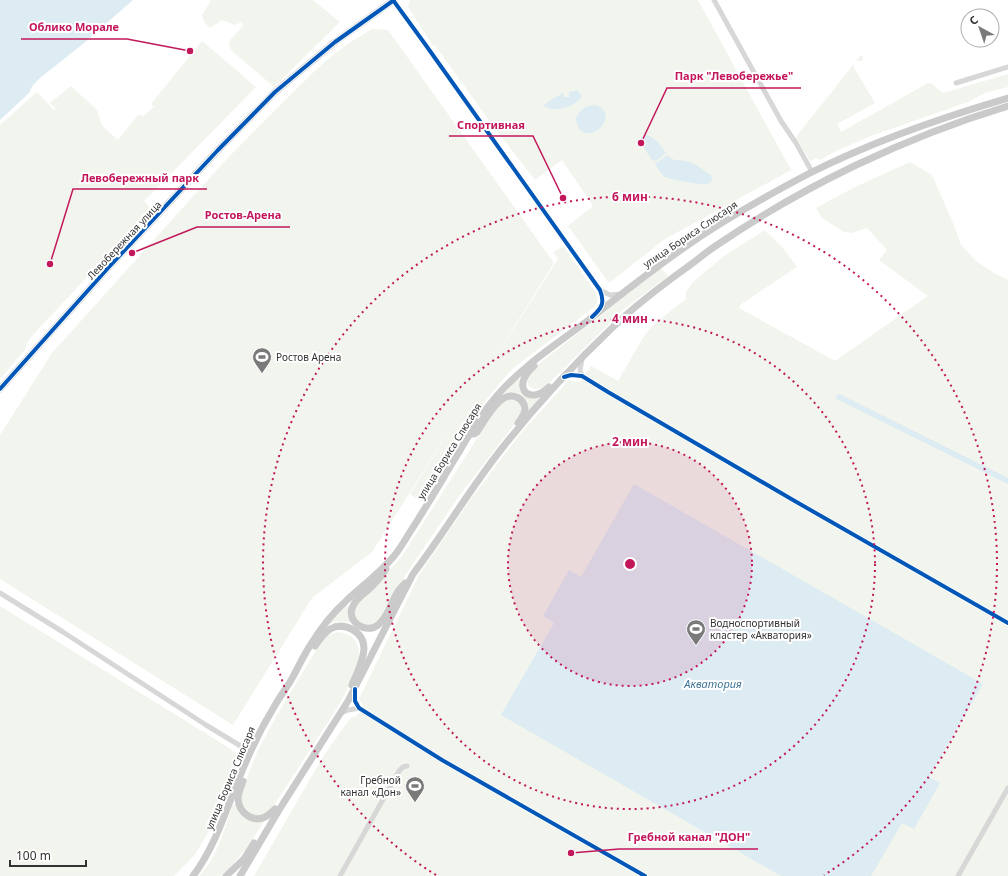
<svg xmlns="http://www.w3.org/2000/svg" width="1008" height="876" font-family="'Noto Sans',sans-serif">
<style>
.green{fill:#f1f5ed}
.water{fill:#ddebf3}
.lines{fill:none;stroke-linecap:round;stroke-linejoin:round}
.canal{stroke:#ddebf3;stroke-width:5.5}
.minor{stroke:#d7d7d7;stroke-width:5}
.major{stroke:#cacaca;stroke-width:7}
.cycleway-casing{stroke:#fff;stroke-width:6}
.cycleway{stroke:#0057b8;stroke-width:4}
.ring{fill:none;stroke:#c2185b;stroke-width:2;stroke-dasharray:2 4}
.labels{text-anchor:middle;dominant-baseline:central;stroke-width:4;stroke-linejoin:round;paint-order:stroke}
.street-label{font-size:10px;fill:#333;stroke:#fff}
.poi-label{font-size:10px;fill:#333;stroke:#fff;text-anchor:start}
.water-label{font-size:11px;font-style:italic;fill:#3f7597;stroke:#fff}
.centre{fill:#c2185b;stroke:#fff;stroke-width:2}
.ring-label{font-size:12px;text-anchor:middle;font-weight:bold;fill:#c2185b;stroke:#fff;stroke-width:4;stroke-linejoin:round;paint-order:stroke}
.leader{fill:none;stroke:#c2185b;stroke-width:1.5}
.callout-dot{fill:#c2185b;stroke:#fff;stroke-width:1.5}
.callout-label{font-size:11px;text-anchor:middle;font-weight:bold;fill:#c2185b;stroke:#fff;stroke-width:4;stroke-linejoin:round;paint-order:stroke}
</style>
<rect width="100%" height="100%" fill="#fff"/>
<g class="green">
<path d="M211,0h102l27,22 -66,65 -42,-36 -3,-6 1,-5 14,-15 -3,-3 -6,3 -13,-5 -12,8 -6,-6 -2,-7 5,-8z"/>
<path d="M410,0h288l93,170 -126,69 -56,44 -41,-57 25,-20 -31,-46 -27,20 -42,-54 -59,-82v3l-26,-40z"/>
<path d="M372,29l16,1 166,233 -76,122 80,-126 -5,-7 7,-4 4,-1 32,46c2,6 2,10 -2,14l-61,46 -17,13 -13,13 -13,16 -13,17 -56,89 -11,-7 47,-76 -85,134 -60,46 -79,127 -233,-146v-144l52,-82 172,-191 52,-53 47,-46 26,-20z"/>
<path d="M202,41l54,46 -112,114 7,8 -3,3 2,2 -32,35 -7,2 -80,86 -5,7v4l-26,31v-254l37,-33 18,19v-3l-5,-5 21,-17 26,24 5,16 16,14 21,-26 4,2 11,-9 -3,-3z"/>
<path d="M861,55l2,2v4h-6l-3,3v4l21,35 -38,21 4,8 87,-49 4,1 11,9 65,-19v13l-23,6 -17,9 -97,34 -37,16 -14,8 -4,-2 -6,3 -14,-24z"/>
<path d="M910,162l22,13 21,48 8,22 16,17 19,12 12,6v596h-754l70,-121 25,-35 3,-3h3l2,-3 1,1 4,-7 1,-3 -4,-6 60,-124 49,-72 52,-69 49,-54 8,2 1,-1 2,1 11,-16 27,15 26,-45 10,-12 32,-25v-7l6,-9 32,-27 41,-26 17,17 15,20 -57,38 -1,3 96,53 93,-65 -49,-36 8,-10 -20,-22 -15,5 -8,-1 -22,-14 -6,-10 37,-20z"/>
<path d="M661,268l7,8 -43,32 -79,78 -9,3h-3l-6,-4 -1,-7 5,-9 70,-54 25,-22z"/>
<path d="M518,379h2v3l13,16h7l-12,14c-1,-16 -8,-21 -23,-18v-1z"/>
<path d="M512,398l8,4 2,6 -2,9 -61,79 -57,84 -21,39 -7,6 -6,1 -6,-1 -8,-9v-6l3,-7 24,-23 21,-24 88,-138 12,-15z"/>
<path d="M347,603l1,1 1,10 6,10c-9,-3 -16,-4 -25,0l-1,-1z"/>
<path d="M0,606l218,135 17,11 4,5 -16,41 -14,33 -15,25 -20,20h-174z"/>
<path d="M338,632l6,1 8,4 4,4 3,9v10l-10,26 -10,19 -66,102c-4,4 -6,6 -11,8 -11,3 -14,-2 -20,-9l-1,-14 17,-42 19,-35 44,-73 5,-6z"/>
<path d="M233,804l3,1 4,9 4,4 21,2 -18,28 -18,20 -9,8h-21c18,-18 26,-48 34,-72z"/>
</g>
<g class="water">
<path d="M0,0h133l-49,43 -44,35 -7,7 -4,8 -29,27z"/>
<path d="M577,90c1,2 3,3 4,5 2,9 -30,21 -38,9h4l-1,-1 17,-10 1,4h5v-5z"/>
<path d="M596,105c29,12 -16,49 -20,13 4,-9 11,-13 20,-13z"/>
<path d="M644,135c10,0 17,11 22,18l-10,8 -4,-1 -12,-18v-3z"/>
<path d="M668,155c4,7 10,4 17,6 10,2 18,9 26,14l1,5c-2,2 -2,3 -5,4 -7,1 -35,-4 -42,-7 -4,-3 -7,-9 -10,-13z"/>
<path d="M634,484l349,200 -54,93 11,6 -26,46 -12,-6 -31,53h-90l-280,-161 53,-92 -11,-7 26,-46 12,7z"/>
</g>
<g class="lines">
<path class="canal" d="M839,397l169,84"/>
<g class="minor">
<path d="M393,0l32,44 175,246c4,9 4,12 -2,20"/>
<path d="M714,0l67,121 15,22 16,29"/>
<path d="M956,83l52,-16"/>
<path d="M600,290l10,5 11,-1"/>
<path d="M582,358l-2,13 2,5"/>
<path d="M564,377l7,-2 11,1 26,16 185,108 215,123"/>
<path d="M0,593l63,39 143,93 33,20 6,8v7"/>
<path d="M355,690v11l4,7 83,52 203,116"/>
<path d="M341,713l7,-3 11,-2"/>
<path d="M340,876l59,-105 4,-4 4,-1"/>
<path d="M958,876l50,-88"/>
</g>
<g class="major">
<path d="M534,366c-24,20 -5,41 15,21"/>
<path d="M0,389l108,-121 110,-118 57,-58 60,-50 59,-42"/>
<path d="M470,434h4l3,-2c6,-9 17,-29 27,-34 9,-5 20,0 21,11 0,5 -4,10 -7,14"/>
<path d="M386,569c-5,8 -11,15 -18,21 -6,5 -12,9 -15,16 -8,15 13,29 25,19 10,-8 13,-22 19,-32 2,-4 6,-7 8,-10"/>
<path d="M315,646c4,-6 9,-13 15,-17 15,-8 34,3 34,20 -1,13 -7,24 -12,36"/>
<path d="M243,781c-2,6 -5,12 -5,18 1,14 15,24 27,18 4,-2 7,-5 10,-8"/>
<path d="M193,876c25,-33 35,-74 52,-112 8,-19 18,-39 29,-57 5,-9 11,-17 16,-25 8,-14 14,-28 23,-41 9,-15 21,-29 34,-41 15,-14 33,-27 47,-44 6,-7 11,-16 16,-24 17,-26 33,-54 49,-80 11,-19 22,-38 36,-54 27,-32 62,-54 95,-79 35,-28 71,-56 108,-81 36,-24 74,-45 112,-65 63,-32 130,-55 198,-75"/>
<path d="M226,876l18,-17 10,-16"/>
<path d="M240,876l39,-66 69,-109 65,-127c32,-42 58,-87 90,-127 34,-43 71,-83 111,-121 22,-21 47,-40 72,-58 10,-7 19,-15 28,-21 89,-61 191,-110 294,-141"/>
</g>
<g class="cycleway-casing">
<g id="cycleway">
<path d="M393,0l32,44 175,246c5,13 2,18 -8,27"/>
<path d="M564,377l7,-2 11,1 26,16 185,108 215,123"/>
<path d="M0,389l108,-121 110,-118 57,-58 60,-50 59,-42"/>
<path d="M355,689v12l4,7 83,52 203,116"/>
</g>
</g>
<use href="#cycleway" class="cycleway"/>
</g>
<circle cx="630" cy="564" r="122" fill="#c2185b" fill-opacity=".12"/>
<g class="ring">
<circle cx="630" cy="564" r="122"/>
<circle cx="630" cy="564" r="245"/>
<path d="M436 875A367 367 0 1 1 824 875"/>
</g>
<defs>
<g id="stadium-pin" transform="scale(1)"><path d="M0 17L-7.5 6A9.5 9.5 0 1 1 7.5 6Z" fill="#7a7a7a" stroke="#fff"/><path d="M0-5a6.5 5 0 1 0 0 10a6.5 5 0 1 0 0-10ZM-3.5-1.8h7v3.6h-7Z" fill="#fff"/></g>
</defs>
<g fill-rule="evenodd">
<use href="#stadium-pin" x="262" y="357"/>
<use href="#stadium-pin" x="696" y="629"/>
<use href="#stadium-pin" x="415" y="786"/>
</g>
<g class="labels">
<g class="street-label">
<text transform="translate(690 234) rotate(-34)">улица Бориса Слюсаря</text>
<text transform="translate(124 240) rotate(-47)">Левобережная улица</text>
<text transform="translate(449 451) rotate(-58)">улица Бориса Слюсаря</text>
<text transform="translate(230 778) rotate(-67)">улица Бориса Слюсаря</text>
</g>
<g class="poi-label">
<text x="276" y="357">Ростов Арена</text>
<text x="710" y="623">Водноспортивный<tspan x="710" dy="12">кластер «Акватория»</tspan></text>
<text x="401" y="780" text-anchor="end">Гребной<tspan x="401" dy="12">канал «Дон»</tspan></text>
</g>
<g class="water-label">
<text x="713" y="683">Акватория</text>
</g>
</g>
<circle cx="630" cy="564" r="6" class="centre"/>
<g class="ring-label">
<text x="630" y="201">6 мин</text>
<text x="630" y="323">4 мин</text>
<text x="630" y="446">2 мин</text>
</g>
<path class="leader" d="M190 51L127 39H21M641 143L667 88H801M563 198L533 136H449M50 264L73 189H207M132 253L197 227H290M571 853L619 849H758"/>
<g class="callout-dot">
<circle cx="190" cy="51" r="4"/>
<circle cx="641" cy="143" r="4"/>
<circle cx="563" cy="198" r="4"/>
<circle cx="50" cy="264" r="4"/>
<circle cx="132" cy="253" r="4"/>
<circle cx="571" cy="853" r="4"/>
</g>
<g class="callout-label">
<text x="74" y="31">Облико Морале</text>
<text x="734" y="80">Парк "Левобережье"</text>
<text x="491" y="129">Спортивная</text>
<text x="140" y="182">Левобережный парк</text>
<text x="243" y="219">Ростов-Арена</text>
<text x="689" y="841">Гребной канал "ДОН"</text>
</g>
<g transform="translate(980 28) rotate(320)"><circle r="19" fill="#ffffff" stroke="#adadad"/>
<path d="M0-3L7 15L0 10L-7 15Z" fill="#7a7a7a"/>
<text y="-6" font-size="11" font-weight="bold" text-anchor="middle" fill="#333333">С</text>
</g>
<path d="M10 860v6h76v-6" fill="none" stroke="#333333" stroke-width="2"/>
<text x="16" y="860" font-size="12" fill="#333333" stroke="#ffffff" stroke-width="3" paint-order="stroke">100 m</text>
</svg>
